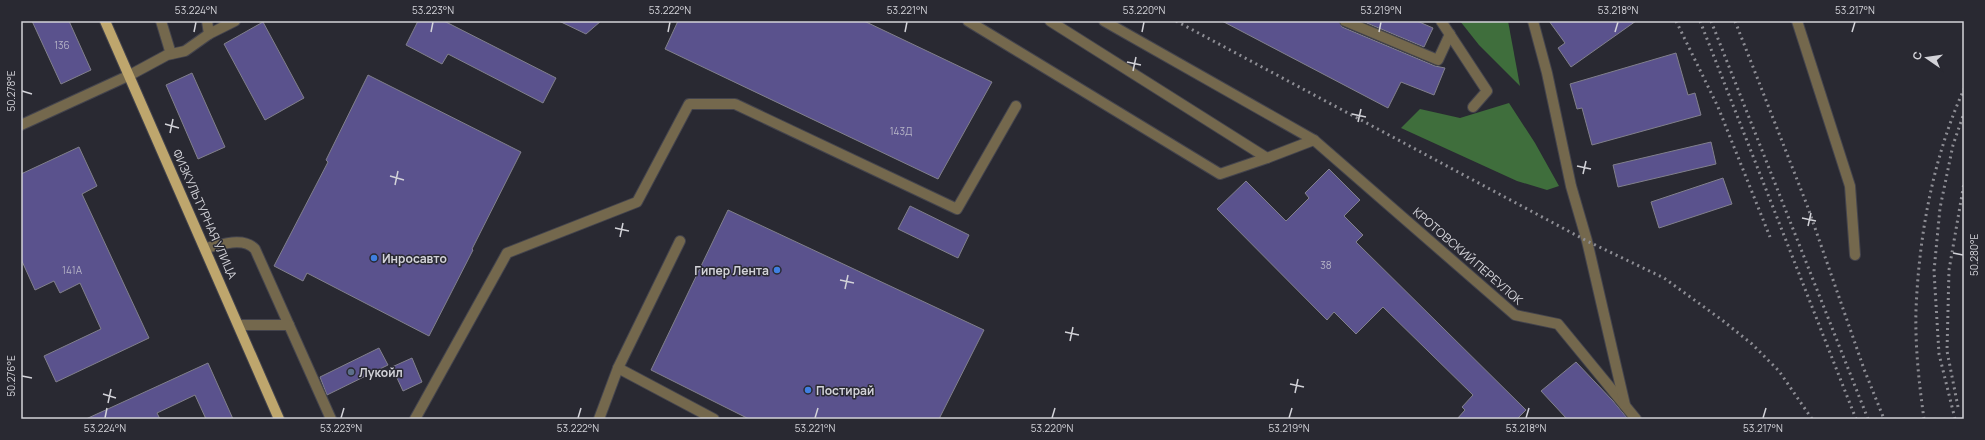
<svg xmlns="http://www.w3.org/2000/svg" width="1985" height="440" font-family="Manrope,sans-serif">
<style>
.forest{fill:#3f6e3c}
.building{fill:#5a528d;stroke:#81808c}
.lines{fill:none;stroke-linecap:round;stroke-linejoin:round}
.minor-casing{stroke:#44444d;stroke-width:12}
.major-casing{stroke:#44444d;stroke-width:12}
.minor{stroke:#74684d;stroke-width:10}
.major{stroke:#bea66d;stroke-width:10}
.rail{stroke:#8d8d94;stroke-width:3;stroke-dasharray:2 4;stroke-linecap:butt}
.ticks{fill:none;stroke:#d3d3d9;stroke-width:1.5}
.shop-dot{fill:#3f7fe0;stroke:#292932;stroke-width:1.5}
.service-dot{fill:#5c6f8a;stroke:#292932;stroke-width:1.5}
.labels{text-anchor:middle;dominant-baseline:central;stroke-width:3;stroke-linejoin:round;paint-order:stroke}
.number-label{font-size:10px;fill:#b5b3c6}
.street-label{font-size:12px;fill:#d3d3d9;stroke:#292932}
.poi-label{font-size:12px;font-weight:bold;fill:#d3d3d9;stroke:#292932;text-anchor:start}
.neatline{fill:none;stroke:#d3d3d9;stroke-width:1.5}
.ticks-label{font-size:10px;text-anchor:middle;fill:#d3d3d9}
</style>
<rect width="100%" height="100%" fill="#292932"/>
<g class="forest">
<path d="M1460,21h48l12,65 -41,-41z"/>
<path d="M1509,103l26,40 24,43 -12,4 -30,-9 -116,-53 19,-19 40,9z"/>
</g>
<g class="building">
<path d="M32,21h37l22,49 -30,14z"/>
<path d="M418,21h26l112,57 -13,25 -95,-49 -6,10 -36,-19z"/>
<path d="M559,21h42l-15,13z"/>
<path d="M678,21h186l128,61 -54,97 -273,-130z"/>
<path d="M1222,21h117l3,6 93,39 10,2 -11,27 -33,-13 -13,26z"/>
<path d="M1362,21h55l16,7 -9,19z"/>
<path d="M1549,21h87l-65,46 -13,-19 7,-5z"/>
<path d="M263,22l41,76 -39,22 -41,-76z"/>
<path d="M1676,53l12,42 7,-2 6,22 -109,30 -10,-37 -5,1 -7,-25z"/>
<path d="M192,73l33,74 -27,12 -32,-74z"/>
<path d="M368,75l153,77 -49,97 1,1 -44,86 -122,-63 -4,8 -29,-15 54,-104 -2,-2z"/>
<path d="M1711,142l5,22 -98,23 -5,-22z"/>
<path d="M79,147l18,39 -15,8 67,144 -93,44 -12,-26 57,-27 -21,-46 -20,10 -6,-12 -19,9 -14,-31v-85z"/>
<path d="M1329,169l31,31 -16,16 19,19 -7,7 170,168 -9,9h-60l8,-9 -3,-3 11,-12 -90,-88 -27,27 -22,-22 -7,8 -110,-111 29,-28 40,40 23,-23 -4,-5z"/>
<path d="M1723,178l9,26 -73,24 -8,-26z"/>
<path d="M910,206l59,29 -11,23 -60,-29z"/>
<path d="M728,210l256,120 -45,89h-190l-98,-49z"/>
<path d="M379,348l9,17 -61,30 -7,-18z"/>
<path d="M412,358l10,24 -19,9 -11,-24z"/>
<path d="M1576,362l37,39 15,18h-61l-26,-28z"/>
<path d="M208,363l25,56h-27l-11,-24 -38,18 3,6h-74z"/>
</g>
<g class="lines">
<g class="minor-casing">
<g id="minor">
<path d="M161,21l10,33"/>
<path d="M968,21l252,153 47,-16"/>
<path d="M1050,21l217,137 47,-18"/>
<path d="M1104,21l210,119 201,175 43,9 78,95"/>
<path d="M1345,21l93,39 12,-26"/>
<path d="M1441,21l46,70 -14,16"/>
<path d="M1533,21l14,52 24,113 16,55 38,164"/>
<path d="M1797,21l53,165 5,69"/>
<path d="M209,34l26,-13"/>
<path d="M21,125l109,-50 37,-20 18,-4 24,-17 -2,-13"/>
<path d="M206,248c15,-3 37,-12 49,1l76,170"/>
<path d="M239,325h50"/>
<path d="M618,368l96,51"/>
<path d="M415,419l92,-166 130,-51 52,-98h46l222,105 59,-103"/>
<path d="M599,419l19,-51 62,-127"/>
</g>
</g>
<g class="major-casing">
<path id="major" d="M105,21l174,398"/>
</g>
<use href="#minor" class="minor"/>
<use href="#major" class="major"/>
<g class="rail">
<path d="M1176,21l411,220 77,37 58,42 30,24 27,27 33,48"/>
<path d="M1676,21l42,86 52,130"/>
<path d="M1700,21l156,398"/>
<path d="M1711,21l157,398"/>
<path d="M1735,21l72,184 57,164 20,50"/>
<path d="M1958,407l-11,-56 2,-81 15,-87"/>
<path d="M1924,419c-5,-36 -9,-73 -8,-109 3,-75 17,-152 48,-221"/>
<path d="M1955,419l-16,-65 -5,-83 6,-63 13,-63 11,-32"/>
</g>
</g>
<path class="ticks" d="M194,32l2,-10M431,32l2,-10M668,32l2,-10M905,32l2,-10M1142,32l2,-10M1379,32l2,-10M1615,32l3,-10M1852,32l3,-10M1127,62l14,3M1133,71l3,-14M22,91l10,3M1352,114l14,3M1358,122l3,-13M165,124l14,4M170,133l3,-14M1577,166l14,3M1583,174l3,-13M390,176l14,4M395,185l3,-14M1802,218l14,3M1808,226l3,-13M615,228l14,3M620,237l3,-14M1953,253l10,2M840,280l14,3M845,289l3,-14M1065,332l14,3M1070,341l3,-14M22,376l10,2M1290,384l14,3M1295,393l3,-14M103,394l13,4M108,403l3,-14M105,418l2,-10M341,418l3,-10M578,418l3,-10M815,418l3,-10M1052,418l3,-10M1289,418l3,-10M1526,418l3,-10M1763,418l3,-10"/>
<g class="shop-dot">
<circle cx="374" cy="258" r="4"/>
<circle cx="777" cy="270" r="4"/>
<circle cx="808" cy="390" r="4"/>
</g>
<circle class="service-dot" cx="351" cy="372" r="4"/>
<g class="labels">
<g class="number-label">
<text x="62" y="45">136</text>
<text x="901" y="131">143Д</text>
<text x="1326" y="265">38</text>
<text x="72" y="270">141А</text>
</g>
<g class="street-label">
<text transform="translate(205 214) rotate(66)">ФИЗКУЛЬТУРНАЯ УЛИЦА</text>
<text transform="translate(1468 256) rotate(41)">КРОТОВСКИЙ ПЕРЕУЛОК</text>
</g>
<g class="poi-label">
<text x="382" y="258">Инросавто</text>
<text x="769" y="270" text-anchor="end">Гипер Лента</text>
<text x="359" y="372">Лукойл</text>
<text x="816" y="390">Постирай</text>
</g>
</g>
<rect width="1985" height="440" fill="none" stroke="#292932" stroke-width="44"/>
<g transform="translate(1927 58) rotate(283)" stroke="#292932" stroke-width="3" paint-order="stroke">
<path d="M0-3L7 15L0 10L-7 15Z" fill="#d3d3d9"/>
<text y="-6" font-size="11" font-weight="bold" text-anchor="middle" fill="#d3d3d9">С</text>
</g>
<rect x="22" y="22" width="1941" height="396" class="neatline"/>
<g class="ticks-label">
<text x="196" y="14">53.224°N</text>
<text x="433" y="14">53.223°N</text>
<text x="670" y="14">53.222°N</text>
<text x="907" y="14">53.221°N</text>
<text x="1144" y="14">53.220°N</text>
<text x="1381" y="14">53.219°N</text>
<text x="1618" y="14">53.218°N</text>
<text x="1855" y="14">53.217°N</text>
<text transform="translate(11 91) rotate(-90)" y="4">50.278°E</text>
<text transform="translate(1974 255) rotate(-90)" y="4">50.280°E</text>
<text transform="translate(11 376) rotate(-90)" y="4">50.276°E</text>
<text x="105" y="432">53.224°N</text>
<text x="341" y="432">53.223°N</text>
<text x="578" y="432">53.222°N</text>
<text x="815" y="432">53.221°N</text>
<text x="1052" y="432">53.220°N</text>
<text x="1289" y="432">53.219°N</text>
<text x="1526" y="432">53.218°N</text>
<text x="1763" y="432">53.217°N</text>
</g>
</svg>
